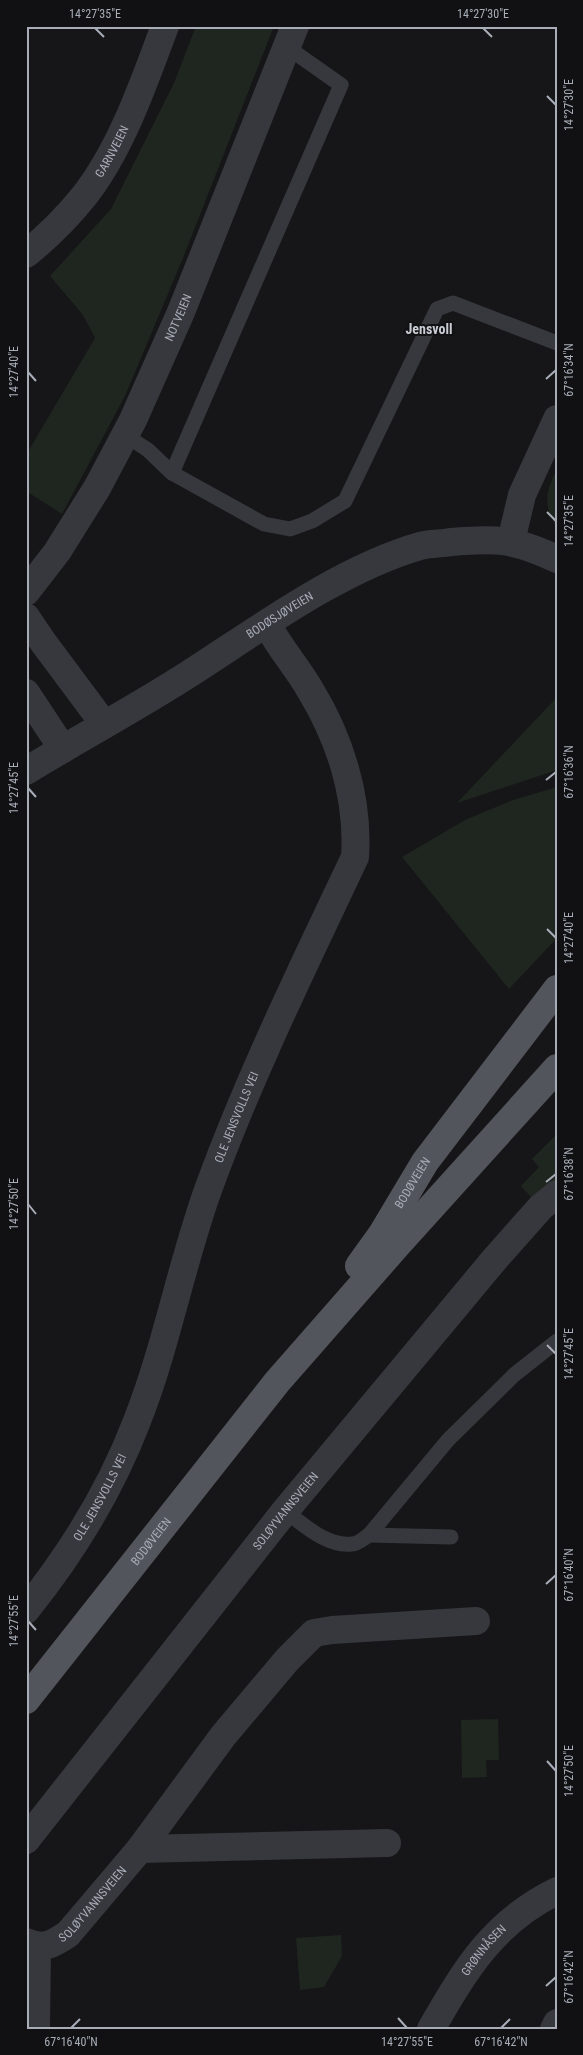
<svg xmlns="http://www.w3.org/2000/svg" width="583" height="2055" font-family="'Roboto Condensed',sans-serif">
<style>
.green{fill:#1e261f}
.lines{fill:none;stroke-linecap:round;stroke-linejoin:round}
.service{stroke:#37383d;stroke-width:15}
.minor{stroke:#37383d;stroke-width:28}
.tertiary{stroke:#37383d;stroke-width:28}
.primary{stroke:#53555c;stroke-width:28}
.ticks{fill:none;stroke:#a8adb8;stroke-width:2}
.labels{text-anchor:middle;dominant-baseline:central;stroke-width:4;stroke-linejoin:round;paint-order:stroke}
.street-label{font-size:12px;fill:#a8adb8;stroke:#111113}
.neighbourhood-label{font-size:14px;font-weight:bold;fill:#c9ccd4;stroke:#111113}
.neatline{fill:none;stroke:#a8adb8;stroke-width:2}
.ticks-label{font-size:12px;text-anchor:middle;fill:#a8adb8}
</style>
<rect width="100%" height="100%" fill="#161618"/>
<g class="green">
<path d="M196,26h78l-91,232 -58,138 -63,118 -36,-23v-36l69,-117 -12,-23 -33,-39 61,-67 63,-126z"/>
<path d="M555,473h2v55c-13,-19 -12,-35 -2,-55z"/>
<path d="M557,697v73l-100,33z"/>
<path d="M557,787v151l-48,51 -107,-132 63,-37 48,-20z"/>
<path d="M557,1134v44l-25,20 -11,-12 18,-19 -7,-8z"/>
<path d="M498,1719l1,41h-13l1,17 -25,1 -1,-58z"/>
<path d="M341,1935l1,21 -18,31 -24,3 -4,-52z"/>
</g>
<g class="lines">
<g class="service">
<path d="M125,435l23,15 24,23 92,51 26,5 22,-8 33,-20 92,-192 16,-6 104,40"/>
<path d="M172,473l169,-388 -54,-38"/>
<path d="M285,1511c19,14 42,36 67,33 6,0 12,-6 17,-9l79,-95 66,-65 43,-34"/>
<path d="M369,1535l82,2"/>
</g>
<g class="minor">
<path id="s1" d="M26,254c20,-16 43,-39 59,-59 37,-48 59,-113 80,-169"/>
<path d="M511,541l11,-46 35,-76"/>
<path id="s2" d="M26,592l31,-40 40,-64 36,-68 48,-108 114,-286"/>
<path d="M26,617l17,25 61,82"/>
<path d="M26,693l37,56"/>
<path id="s3" d="M26,1610c45,-56 85,-121 111,-189 30,-76 44,-157 72,-234 41,-112 95,-222 146,-330 4,-59 -15,-119 -46,-169 -13,-22 -30,-41 -42,-64"/>
<path d="M140,1849l247,-6"/>
<path id="s4" d="M26,1942c18,8 27,2 42,-8l72,-85 83,-113 64,-76 27,-27 18,-3 144,-9"/>
<path d="M36,2029l1,-82"/>
<path id="s5" d="M431,2029c34,-59 62,-107 126,-138"/>
<path d="M554,2029l3,-6"/>
</g>
<g class="tertiary">
<path id="s6" d="M26,771c54,-33 110,-63 163,-97 70,-45 151,-105 231,-128 10,-3 21,-2 31,-4 46,-4 63,-3 106,17"/>
<path id="s7" d="M26,1840l259,-329 209,-251 47,-53 16,-13"/>
</g>
<g class="primary">
<path id="s8" d="M359,1266l23,-32 43,-72 132,-173"/>
<path id="s9" d="M26,1700l251,-318 121,-138 159,-176"/>
</g>
</g>
<path class="ticks" d="M95,28l9,9M483,28l9,9M547,96l9,9M28,372l8,9M546,379l10,-9M547,512l9,9M546,780l10,-8M28,788l8,9M547,929l9,9M546,1182l10,-8M28,1204l8,10M547,1345l9,9M546,1584l10,-9M28,1621l8,9M547,1761l9,10M546,1986l10,-9M398,2018l9,10M71,2028l9,-9M501,2028l9,-9"/>
<g class="labels">
<g class="street-label">
<text stroke="none"><textPath href="#s1" startOffset="135">GARNVEIEN</textPath></text>
<text stroke="none"><textPath href="#s2" startOffset="315">NOTVEIEN</textPath></text>
<text stroke="none"><textPath href="#s6" startOffset="298">BODØSJØVEIEN</textPath></text>
<text stroke="none"><textPath href="#s3" startOffset="540">OLE JENSVOLLS VEI</textPath></text>
<text stroke="none"><textPath href="#s8" startOffset="99">BODØVEIEN</textPath></text>
<text stroke="none"><textPath href="#s3" startOffset="135">OLE JENSVOLLS VEI</textPath></text>
<text stroke="none"><textPath href="#s7" startOffset="419">SOLØYVANNSVEIEN</textPath></text>
<text stroke="none"><textPath href="#s9" startOffset="202">BODØVEIEN</textPath></text>
<text stroke="none"><textPath href="#s4" startOffset="84">SOLØYVANNSVEIEN</textPath></text>
<text stroke="none"><textPath href="#s5" startOffset="95">GRØNNÅSEN</textPath></text>
</g>
<g class="neighbourhood-label">
<text x="429" y="329">Jensvoll</text>
</g>
</g>
<rect width="583" height="2055" fill="none" stroke="#111113" stroke-width="55"/>
<rect x="28" y="28" width="528" height="2000" class="neatline"/>
<g class="ticks-label">
<text x="95" y="18">14°27'35"E</text>
<text x="483" y="18">14°27'30"E</text>
<text transform="translate(569 105) rotate(-90)" y="4">14°27'30"E</text>
<text transform="translate(569 370) rotate(-90)" y="4">67°16'34"N</text>
<text transform="translate(14 372) rotate(-90)" y="4">14°27'40"E</text>
<text transform="translate(569 521) rotate(-90)" y="4">14°27'35"E</text>
<text transform="translate(569 772) rotate(-90)" y="4">67°16'36"N</text>
<text transform="translate(14 788) rotate(-90)" y="4">14°27'45"E</text>
<text transform="translate(569 938) rotate(-90)" y="4">14°27'40"E</text>
<text transform="translate(569 1174) rotate(-90)" y="4">67°16'38"N</text>
<text transform="translate(14 1204) rotate(-90)" y="4">14°27'50"E</text>
<text transform="translate(569 1354) rotate(-90)" y="4">14°27'45"E</text>
<text transform="translate(569 1575) rotate(-90)" y="4">67°16'40"N</text>
<text transform="translate(14 1621) rotate(-90)" y="4">14°27'55"E</text>
<text transform="translate(569 1771) rotate(-90)" y="4">14°27'50"E</text>
<text transform="translate(569 1977) rotate(-90)" y="4">67°16'42"N</text>
<text x="71" y="2046">67°16'40"N</text>
<text x="407" y="2046">14°27'55"E</text>
<text x="501" y="2046">67°16'42"N</text>
</g>
</svg>
